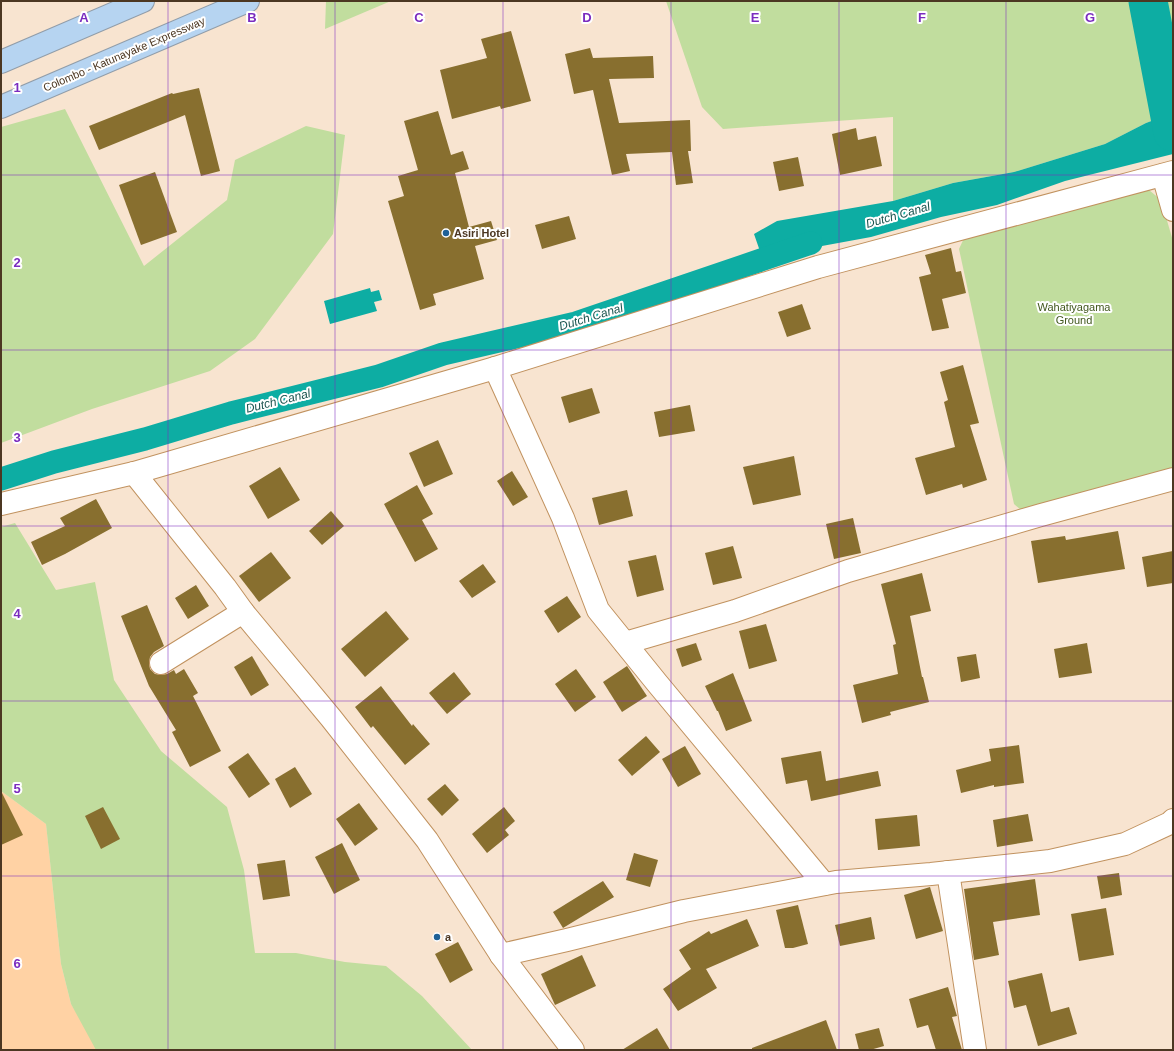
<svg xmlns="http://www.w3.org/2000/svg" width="1174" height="1051" font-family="Arial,sans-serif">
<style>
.built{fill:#ffd2a4}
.green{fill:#c1dd9e}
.water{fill:#0dada3}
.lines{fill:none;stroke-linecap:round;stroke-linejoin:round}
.canal{stroke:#0dada3;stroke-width:23}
.river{stroke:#0dada3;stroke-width:39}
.building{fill:#886f2f}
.street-casing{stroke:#c1925f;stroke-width:24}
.highway-casing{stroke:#919da9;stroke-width:24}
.street{stroke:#fff;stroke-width:22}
.highway{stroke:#b6d4f1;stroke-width:22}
.grid{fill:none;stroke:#7b2cbf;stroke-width:1;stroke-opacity:0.55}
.poi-dot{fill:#1f6197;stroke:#fff;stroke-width:1.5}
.labels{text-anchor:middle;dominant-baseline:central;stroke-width:4;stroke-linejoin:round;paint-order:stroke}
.street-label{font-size:11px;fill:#4c3722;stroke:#fff}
.poi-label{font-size:11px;font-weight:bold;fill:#4c3722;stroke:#fff;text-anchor:start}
.park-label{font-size:11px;fill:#42581e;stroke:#fff}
.water-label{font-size:12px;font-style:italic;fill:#1d5550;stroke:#fff}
.grid-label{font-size:13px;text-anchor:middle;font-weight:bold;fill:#7b2cbf;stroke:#fff;stroke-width:4;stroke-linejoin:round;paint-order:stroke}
</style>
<rect width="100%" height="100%" fill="#f8e4d0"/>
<path class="built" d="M1,791l45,33 15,140 10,40 28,46h-98z"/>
<g class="green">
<path d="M326,1h65l-66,28z"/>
<path d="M666,1h507v112l-27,10 -41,21 -91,28 -61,11 -60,18v-84l-170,12 -21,-22z"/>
<path d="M65,109l79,157 83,-66 8,-40 71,-34 39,9 -12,99 -78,105 -45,32 -118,38 -91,34v-316z"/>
<path d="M1149,190l12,10 12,41v229l-152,40 -7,-6 -55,-255 6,-13z"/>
<path d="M15,523l41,67 39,-8 19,98 47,71 66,56 17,63 11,83h41l49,9 41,4 36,30 50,54h-376l-25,-46 -10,-40 -15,-140 -45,-33v-264z"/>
</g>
<g class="water">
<path d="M1173,113v41l-108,27 -68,24 -56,12 -70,20 -109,20 -8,-23 23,-13 116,-20 60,-18 61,-11 91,-28 41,-21z"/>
<path d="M370,288l1,4 8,-2 3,10 -8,2 3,9 -47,13 -6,-23z"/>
</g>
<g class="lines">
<path class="canal" d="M1,479l53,-17 91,-23 86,-26 148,-37 64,-22 133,-31 235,-80"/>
<path class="river" d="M1148,1l25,131"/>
</g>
<g class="building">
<path d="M511,31l20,70 -30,8 -1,-3 -48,13 -12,-49 47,-12 -6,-19z"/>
<path d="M590,48l3,10 60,-2 1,22 -45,1 10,44 71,-3 1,31h-3l5,32 -17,2 -4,-33 -46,2 4,17 -18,4 -19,-85 -19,4 -9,-40z"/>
<path d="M199,88l21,83 -19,5 -16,-61 -86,35 -10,-24 83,-33 1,1z"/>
<path d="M438,111l13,44 12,-4 6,18 -14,4 14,54 22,-6 6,19 -22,6 9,33 -51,15 3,11 -16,5 -32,-109 16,-5 -6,-20 20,-6 -14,-49z"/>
<path d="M856,128l2,12 18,-4 6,30 -42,9 -8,-41z"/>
<path d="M798,157l6,29 -25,5 -6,-29z"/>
<path d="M155,172l22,60 -36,13 -22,-60z"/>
<path d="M569,216l7,23 -34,10 -7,-24z"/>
<path d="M951,248l5,24 5,-1 5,22 -24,6 7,29 -17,3 -13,-54 12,-3 -6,-19z"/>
<path d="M802,304l9,25 -24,8 -9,-25z"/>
<path d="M963,365l16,58 -9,2 17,55 -24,8 -1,-4 -36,11 -11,-37 40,-11 -11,-45 4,-2 -8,-28z"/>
<path d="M592,388l8,25 -31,10 -8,-26z"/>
<path d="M690,405l5,26 -36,6 -5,-25z"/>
<path d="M438,440l15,34 -29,13 -15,-34z"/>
<path d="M794,456l7,39 -48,10 -10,-38z"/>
<path d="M280,467l20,33 -32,19 -19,-33z"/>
<path d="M512,471l16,26 -15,9 -16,-25z"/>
<path d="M417,485l16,29 -11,6 16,29 -23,13 -31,-58z"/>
<path d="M627,490l6,26 -34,9 -7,-27z"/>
<path d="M96,499l16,29 -47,26 -23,11 -11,-23 34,-16 -5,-8z"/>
<path d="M331,511l13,15 -22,19 -13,-14z"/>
<path d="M853,518l8,35 -27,6 -8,-35z"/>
<path d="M1118,531l7,38 -87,14 -7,-42 34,-5 1,4z"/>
<path d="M733,546l9,32 -29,7 -8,-32z"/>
<path d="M1173,551v32l-26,4 -5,-30z"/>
<path d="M271,552l20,26 -32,24 -20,-26z"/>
<path d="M656,555l8,35 -27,7 -9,-36z"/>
<path d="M483,564l13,18 -24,16 -13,-17z"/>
<path d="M922,573l9,38 -21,5 12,61h1l6,25 -39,10 1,3 -29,8 -9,-38 45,-11 -5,-29 3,-1 -15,-60z"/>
<path d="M196,585l13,21 -21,13 -13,-21z"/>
<path d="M567,596l14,21 -23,16 -14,-22z"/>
<path d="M147,605l17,41 -10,6 -4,5 -1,6 1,6 5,5 6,1 6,-1 7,-4 2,4 8,-5 14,24 -5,3 28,55 -31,16 -18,-35 4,-2 -27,-44 -28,-70z"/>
<path d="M386,611l23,28 -44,38 -24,-28z"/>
<path d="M766,624l11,37 -28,8 -10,-38z"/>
<path d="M696,643l6,17 -20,7 -6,-18z"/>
<path d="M1087,643l5,30 -33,5 -5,-29z"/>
<path d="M976,654l4,24 -19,4 -4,-25z"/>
<path d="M252,656l17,29 -18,11 -17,-29z"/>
<path d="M627,666l20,30 -25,16 -19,-30z"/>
<path d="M576,669l20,28 -21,15 -20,-28z"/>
<path d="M454,672l17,22 -24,20 -18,-21z"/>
<path d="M733,673l19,48 -26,10 -8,-20h-1l-12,-25z"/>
<path d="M381,686l31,40 1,-2 17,20 -25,21 -32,-39 -2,2 -16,-21z"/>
<path d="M646,736l14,16 -28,24 -14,-16z"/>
<path d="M1019,745l5,38 -30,4v-2l-33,8 -5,-23 35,-9 -2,-12z"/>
<path d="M685,746l16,28 -23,13 -16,-28z"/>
<path d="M821,751l5,30 52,-10 3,15 -70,15 -4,-21 -21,4 -5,-26z"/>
<path d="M248,753l22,31 -21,14 -21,-31z"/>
<path d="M295,767l17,27 -22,14 -15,-29z"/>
<path d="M445,784l14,16 -17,16 -15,-17z"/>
<path d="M1,791l22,44 -22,10z"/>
<path d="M359,803l19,26 -23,17 -19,-27z"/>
<path d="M103,807l17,32 -19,10 -16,-33z"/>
<path d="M504,807l11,14 -10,9 4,5 -22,18 -15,-19z"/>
<path d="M1028,814l5,27 -36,6 -4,-27z"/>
<path d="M917,815l3,31 -42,4 -3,-31z"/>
<path d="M342,843l18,37 -26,14 -19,-37z"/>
<path d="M634,853l24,7 -8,27 -24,-7z"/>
<path d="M285,860l5,36 -27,4 -6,-36z"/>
<path d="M1119,873l3,22 -21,4 -4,-23z"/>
<path d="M1035,879l5,36 -47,7 6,33 -25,5 -10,-71z"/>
<path d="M603,881l11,16 -51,31 -10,-16z"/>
<path d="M930,887l13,44 -27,8 -12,-44z"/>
<path d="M798,905l10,39 -15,4h-8l-9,-38z"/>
<path d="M1106,908l8,47 -35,6 -8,-47z"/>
<path d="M871,917l4,22 -35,7 -5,-21z"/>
<path d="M747,919l12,27 -53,23 11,19 -39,23 -15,-22 28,-20 -12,-19 30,-19 2,3z"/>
<path d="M458,942l15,28 -23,13 -15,-29z"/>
<path d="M582,955l14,31 -41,19 -14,-31z"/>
<path d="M1042,973l9,39 18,-5 8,27 -39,12 -12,-41 -12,3 -6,-27z"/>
<path d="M948,987l9,29 -5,1 10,33h-26l-8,-25 -11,3 -8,-29z"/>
<path d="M826,1020l11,30h-85v-2z"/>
<path d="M657,1028l13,22h-48z"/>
<path d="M879,1028l5,18 -14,4h-11l-4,-16z"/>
</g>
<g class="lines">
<g class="street-casing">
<g id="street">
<path d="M1163,175l10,35"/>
<path d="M495,368l68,150 35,92 59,73 167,201"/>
<path d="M134,473l91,114 18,25 88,106 96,122 74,115 72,95"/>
<path d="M1,504l133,-31 361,-105 323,-101 355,-95"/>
<path d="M625,643l110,-32 113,-40 193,-56 132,-36"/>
<path d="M161,663l82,-51"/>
<path d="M948,872l27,178"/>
<path d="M501,955l66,-15 117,-29 152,-29 95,-8 119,-13 75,-17 45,-21 3,-3"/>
</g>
</g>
<g class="highway-casing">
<g id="highway">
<path d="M1,62l142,-61"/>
<path d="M1,107l247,-106"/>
</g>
</g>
<use href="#street" class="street"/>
<use href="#highway" class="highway"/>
</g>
<path class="grid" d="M168,1v1049M335,1v1049M503,1v1049M671,1v1049M839,1v1049M1006,1v1049M1,175h1172M1,350h1172M1,526h1172M1,701h1172M1,876h1172"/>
<g class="poi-dot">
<circle cx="446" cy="233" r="4"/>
<circle cx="437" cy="937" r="4"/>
</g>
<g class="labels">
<g class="street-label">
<text transform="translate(124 54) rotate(-23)">Colombo - Katunayake Expressway</text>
</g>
<g class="poi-label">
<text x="454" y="233">Asiri Hotel</text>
<text x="445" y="937">a</text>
</g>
<g class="park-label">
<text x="1074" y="307">Wahatiyagama<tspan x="1074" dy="13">Ground</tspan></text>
</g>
<g class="water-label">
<text transform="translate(898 215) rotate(-16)">Dutch Canal</text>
<text transform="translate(591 317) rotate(-17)">Dutch Canal</text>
<text transform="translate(278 401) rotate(-14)">Dutch Canal</text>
</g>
</g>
<g class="grid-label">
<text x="84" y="22">A</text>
<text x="252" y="22">B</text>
<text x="419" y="22">C</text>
<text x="587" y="22">D</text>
<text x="755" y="22">E</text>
<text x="922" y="22">F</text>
<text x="1090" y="22">G</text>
<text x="17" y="92">1</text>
<text x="17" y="267">2</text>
<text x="17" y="442">3</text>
<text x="17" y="618">4</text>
<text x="17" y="793">5</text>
<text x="17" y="968">6</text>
</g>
<rect width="1174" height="1051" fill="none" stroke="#4c3722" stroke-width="4"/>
</svg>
